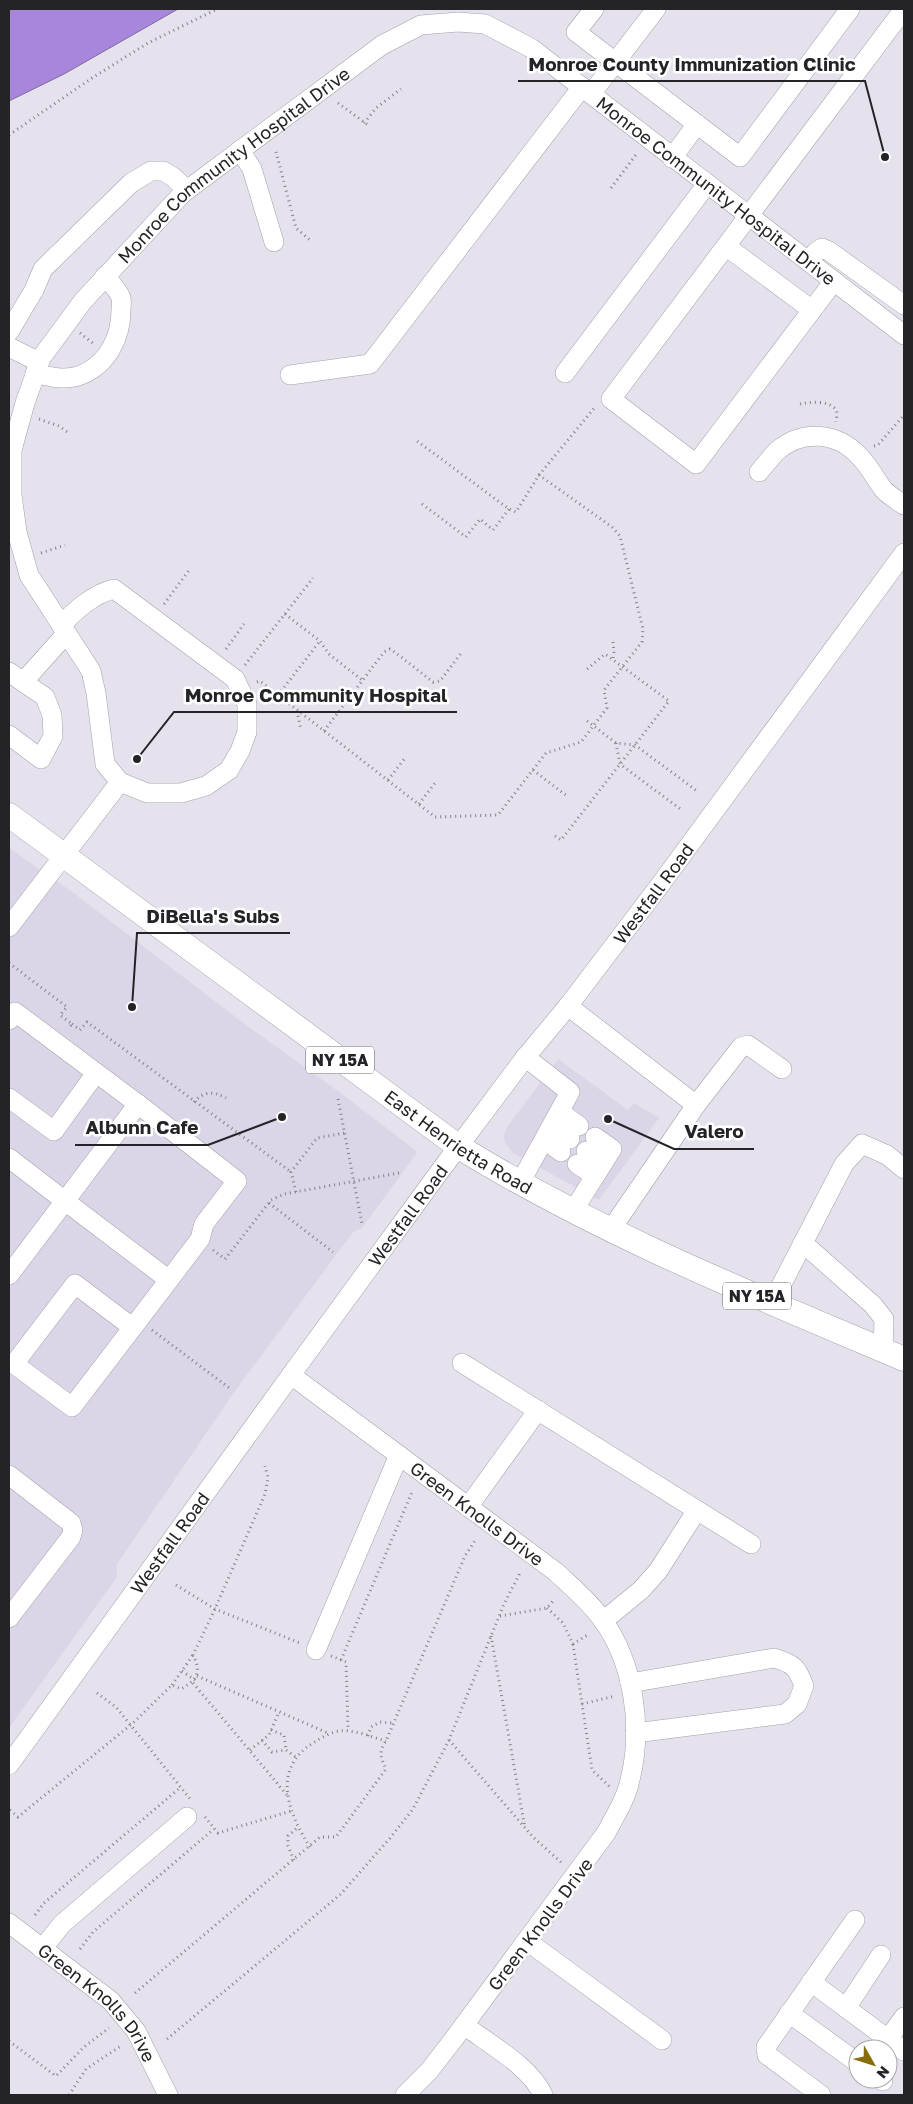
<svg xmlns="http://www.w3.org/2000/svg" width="913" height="2104" font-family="'Golos Text',sans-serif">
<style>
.built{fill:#dbd5e7}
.water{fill:#a786dc;stroke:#8068a6}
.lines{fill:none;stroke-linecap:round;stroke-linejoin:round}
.minor-casing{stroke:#a3a0aa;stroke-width:20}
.major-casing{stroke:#a3a0aa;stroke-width:25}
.path{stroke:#838188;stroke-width:3;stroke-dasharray:1 4;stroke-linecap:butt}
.minor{stroke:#fff;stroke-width:19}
.major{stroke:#fff;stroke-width:24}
.labels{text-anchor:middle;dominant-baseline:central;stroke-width:5;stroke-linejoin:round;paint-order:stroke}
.shield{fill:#fff;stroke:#666568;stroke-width:1}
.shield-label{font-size:16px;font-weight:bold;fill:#242327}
.street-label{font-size:18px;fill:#242327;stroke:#fff}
.leader{fill:none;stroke:#242327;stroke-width:2}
.callout-dot{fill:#242327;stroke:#fff;stroke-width:2}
.callout-label{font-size:19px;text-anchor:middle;font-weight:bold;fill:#242327;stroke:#fff;stroke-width:5;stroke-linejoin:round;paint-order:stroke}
</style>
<rect width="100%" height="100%" fill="#e5e2ed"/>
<g class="built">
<path d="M9,848l66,46 171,131 96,69 73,56 2,3 -55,75 -9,4 -118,159 -118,173v13l-108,151z"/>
<path d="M558,1059l70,51 6,-7 25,15 -60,82 -86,-47 -8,-10 -1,-8 3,-8z"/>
</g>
<path class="water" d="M9,9h169l-114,65 -55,27z"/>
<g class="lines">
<g class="minor-casing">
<g id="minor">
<path d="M594,9l-18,23 164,125 110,-148"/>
<path d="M591,94l65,-85"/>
<path d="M240,150l12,19 22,73"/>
<path d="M672,158l25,-34"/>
<path d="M727,247l85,63"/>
<path d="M808,261l8,-9 6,-4 7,3 75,54"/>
<path d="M834,281l-138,183 -85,-65 293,-390"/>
<path d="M9,332l25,-42 9,-21 88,-86 20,-12h12l10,6 14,13"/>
<path d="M9,347l30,15"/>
<path d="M35,373c15,4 31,8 46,2 27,-11 40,-38 40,-65 0,-4 1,-9 0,-12 -2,-7 -11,-16 -16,-22"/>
<path d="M565,373l142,-189"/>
<path d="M290,375l80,-11 212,-277"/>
<path d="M759,472c6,-7 12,-15 18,-21 25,-22 61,-19 83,6 9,9 15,21 23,32 5,6 14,11 21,16"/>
<path d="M61,625c15,-15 32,-31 53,-36l121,90 12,25v28l-7,19 -11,19 -23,16 -25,7h-34l-27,-11"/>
<path d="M9,672l14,10 43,-48"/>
<path d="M9,735l32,24 12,-23 -1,-21 -7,-18 -22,-15"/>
<path id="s1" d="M120,782l-15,-18 -9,-71 -5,-22 -62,-96 -12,-43 -5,-37v-45l13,-47 16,-45 42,-57 100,-108 199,-148 39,-20 37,-3 27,2 46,24 373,287"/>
<path d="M9,927l111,-145"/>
<path d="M568,1006l128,99"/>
<path d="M9,1020l6,-8 123,92"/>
<path d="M9,1098l45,33 42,-58"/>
<path d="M560,1112l19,14"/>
<path d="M552,1126l18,13"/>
<path d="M545,1140l16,12"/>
<path d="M586,1151l17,12"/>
<path d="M9,1158l56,43 -56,74"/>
<path d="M577,1164l18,12"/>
<path d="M520,1183l50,-91 -45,-35"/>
<path d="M573,1211l39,-62 -17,-12"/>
<path d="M610,1231l86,-126 45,-58 7,-2 34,24"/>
<path d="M803,1243l70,62 11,14 -1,31"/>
<path d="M772,1303l72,-139 18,-20 25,11 17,14"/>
<path d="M132,1327l-57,-43 -61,80 58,43 97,-127 -104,-79 73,-97 99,77 -33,43 -4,15 -31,41"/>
<path d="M462,1363l289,181"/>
<path id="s2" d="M291,1375l265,197c16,15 33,29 46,47 32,44 41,109 28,161 -4,19 -15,36 -24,53l-153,207 -24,31 -24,24"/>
<path d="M9,1475l62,48 2,7 -2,7 -62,81"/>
<path d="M468,1507l70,-97"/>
<path d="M603,1621l38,-31 17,-19 39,-61"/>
<path d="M316,1650l83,-195"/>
<path d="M630,1683l144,-25c20,6 23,9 30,28l-7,18 -12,10 -150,19"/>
<path id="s3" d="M9,1765l282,-390 149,-204 84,-112 44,-53 92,-121 244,-332"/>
<path id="s4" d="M9,1923l102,78 25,30 32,64"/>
<path d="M527,1941l135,99"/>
<path d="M42,1949l20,-25 125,-107"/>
<path d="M811,1982l93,69"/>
<path d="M846,2008l35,-53"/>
<path d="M789,2013l69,50"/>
<path d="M464,2025c25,19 67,42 79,70"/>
<path d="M888,2039l16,-22"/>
<path d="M880,2079l3,2"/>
<path d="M821,2095l-54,-40 -1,-8 89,-127"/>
</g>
</g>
<g class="major-casing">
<g id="major">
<path id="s5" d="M9,815l450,332c140,86 294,148 445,212"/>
</g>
</g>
<g class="path">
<path d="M338,103l30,22"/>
<path d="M364,123l12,-15 25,-19"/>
<path d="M9,135l83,-57 56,-35 69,-34"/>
<path d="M276,152l20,76 15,13"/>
<path d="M611,188l27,-36"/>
<path d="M80,333l14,11"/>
<path d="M800,404c9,-2 30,-4 36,6 2,3 0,9 0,12"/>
<path d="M39,419l20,7 11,8"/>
<path d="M874,446l4,-1 26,-30"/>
<path d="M539,475l57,-69"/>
<path d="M422,504l44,33 14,-18 13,11 16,-21"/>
<path d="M41,553l24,-8"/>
<path d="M164,604l26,-35"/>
<path d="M285,614l35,27 9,13 33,26"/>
<path d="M613,642l1,11 -1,7"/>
<path d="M226,649l18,-25"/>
<path d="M245,665l68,-87"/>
<path d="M257,682l3,-1 175,136 63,-2 48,-62 35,-11 26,-34 -3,-18 38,-48 1,-13 -23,-93 -8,-9 -73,-52 -23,37 -7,-3 -92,-68"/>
<path d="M278,695l42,-54"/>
<path d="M297,711l4,19"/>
<path d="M587,721l29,22 19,2 62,46"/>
<path d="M324,731l60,-79 6,-3 6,4 37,29 7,-1 22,-29"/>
<path d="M616,743l4,21 63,47"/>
<path d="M533,770l34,26"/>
<path d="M388,780l17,-22"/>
<path d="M419,804l16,-21"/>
<path d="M555,836l6,4 108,-139 -64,-47 -20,17"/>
<path d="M9,963l58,44 -7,8 12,9 -4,5"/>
<path d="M72,1024l8,6 7,-8 204,150"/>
<path d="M338,1099l24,125"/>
<path d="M194,1102c10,-11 19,-11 32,-4"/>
<path d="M296,1192l-5,-20 26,-34 28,-5"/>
<path d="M269,1203l64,49"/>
<path d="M213,1250l12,9 46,-59 13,-6 115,-21"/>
<path d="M152,1330l80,60"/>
<path d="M176,1585l39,24 85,34"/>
<path d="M547,1608l16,15 10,21 16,-10"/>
<path d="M500,1616l47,-8 8,-9"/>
<path d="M491,1636l34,192"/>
<path d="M573,1644l19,126 18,17"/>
<path d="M331,1656l15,6 2,68"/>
<path d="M341,1660l71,-168"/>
<path d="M182,1671l13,9"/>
<path d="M197,1676l131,57"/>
<path d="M193,1683l94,112"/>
<path d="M172,1685l21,-30"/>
<path d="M97,1693l19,14 75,93"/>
<path d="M582,1704l33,-8"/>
<path d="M271,1730l13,5 2,15"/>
<path d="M368,1736l3,-9 9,-5 14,1"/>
<path d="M262,1740l10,12 14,-2 11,8"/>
<path d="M449,1740l84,97 30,27"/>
<path d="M250,1750l19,-15 10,-23"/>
<path d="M10,1810l8,7 115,-94 39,-38 9,4c16,-9 21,-17 12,-34l22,-46 50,-115 3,-16 -3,-12"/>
<path d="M205,1817l13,16 73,-22"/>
<path d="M310,1847c-22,-34 -39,-78 3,-104 11,-7 23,-14 36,-12 12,1 25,7 37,10"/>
<path d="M294,1860l-6,-14v-10l9,-8"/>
<path d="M35,1915l9,-12 137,-116"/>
<path d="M80,1949l13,-17 121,-103"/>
<path d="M135,1993l185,-156h16l50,-68c-5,-11 -8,-17 0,-28l79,-185 11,-17"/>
<path d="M167,2039l174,-145 49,-56 23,-29 36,-69 55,-136 17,-33"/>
<path d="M9,2041l47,35 28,-29 25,-19"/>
<path d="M69,2095l17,-26 35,-23"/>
</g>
<use href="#minor" class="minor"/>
<use href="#major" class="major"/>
</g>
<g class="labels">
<g class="shield">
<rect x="306" y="1046.5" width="68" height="27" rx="4"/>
<rect x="723" y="1282.5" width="68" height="27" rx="4"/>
</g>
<g class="shield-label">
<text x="340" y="1060">NY 15A</text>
<text x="757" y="1296">NY 15A</text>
</g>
<g class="street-label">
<text stroke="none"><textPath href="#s1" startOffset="730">Monroe Community Hospital Drive</textPath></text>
<text stroke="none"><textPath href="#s1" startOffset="1315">Monroe Community Hospital Drive</textPath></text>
<text stroke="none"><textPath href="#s3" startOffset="1084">Westfall Road</textPath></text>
<text stroke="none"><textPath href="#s5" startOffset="556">East Henrietta Road</textPath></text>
<text stroke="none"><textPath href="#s3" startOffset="679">Westfall Road</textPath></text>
<text stroke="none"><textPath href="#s2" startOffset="232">Green Knolls Drive</textPath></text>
<text stroke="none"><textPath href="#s3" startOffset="274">Westfall Road</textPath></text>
<text transform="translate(540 1924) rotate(-53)">Green Knolls Drive</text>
<text stroke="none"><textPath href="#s4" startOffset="120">Green Knolls Drive</textPath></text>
</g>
</g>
<path class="leader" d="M885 157L865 81H518M137 759L174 712H457M132 1007L137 933H290M282 1117L208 1145H75M608 1119L674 1149H754"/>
<g class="callout-dot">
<circle cx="885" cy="157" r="5"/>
<circle cx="137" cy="759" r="5"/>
<circle cx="132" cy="1007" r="5"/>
<circle cx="282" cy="1117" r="5"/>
<circle cx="608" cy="1119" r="5"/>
</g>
<g class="callout-label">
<text x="692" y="71">Monroe County Immunization Clinic</text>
<text x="316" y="702">Monroe Community Hospital</text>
<text x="213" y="923">DiBella's Subs</text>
<text x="142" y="1134">Albunn Cafe</text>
<text x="714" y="1138">Valero</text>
</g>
<rect width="913" height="2104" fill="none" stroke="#242327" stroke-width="20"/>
<g transform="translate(873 2064) rotate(129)"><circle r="24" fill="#ffffff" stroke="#a7a7a9"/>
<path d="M0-4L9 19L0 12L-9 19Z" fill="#876c09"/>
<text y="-8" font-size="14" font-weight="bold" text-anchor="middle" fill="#242327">N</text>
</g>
</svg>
